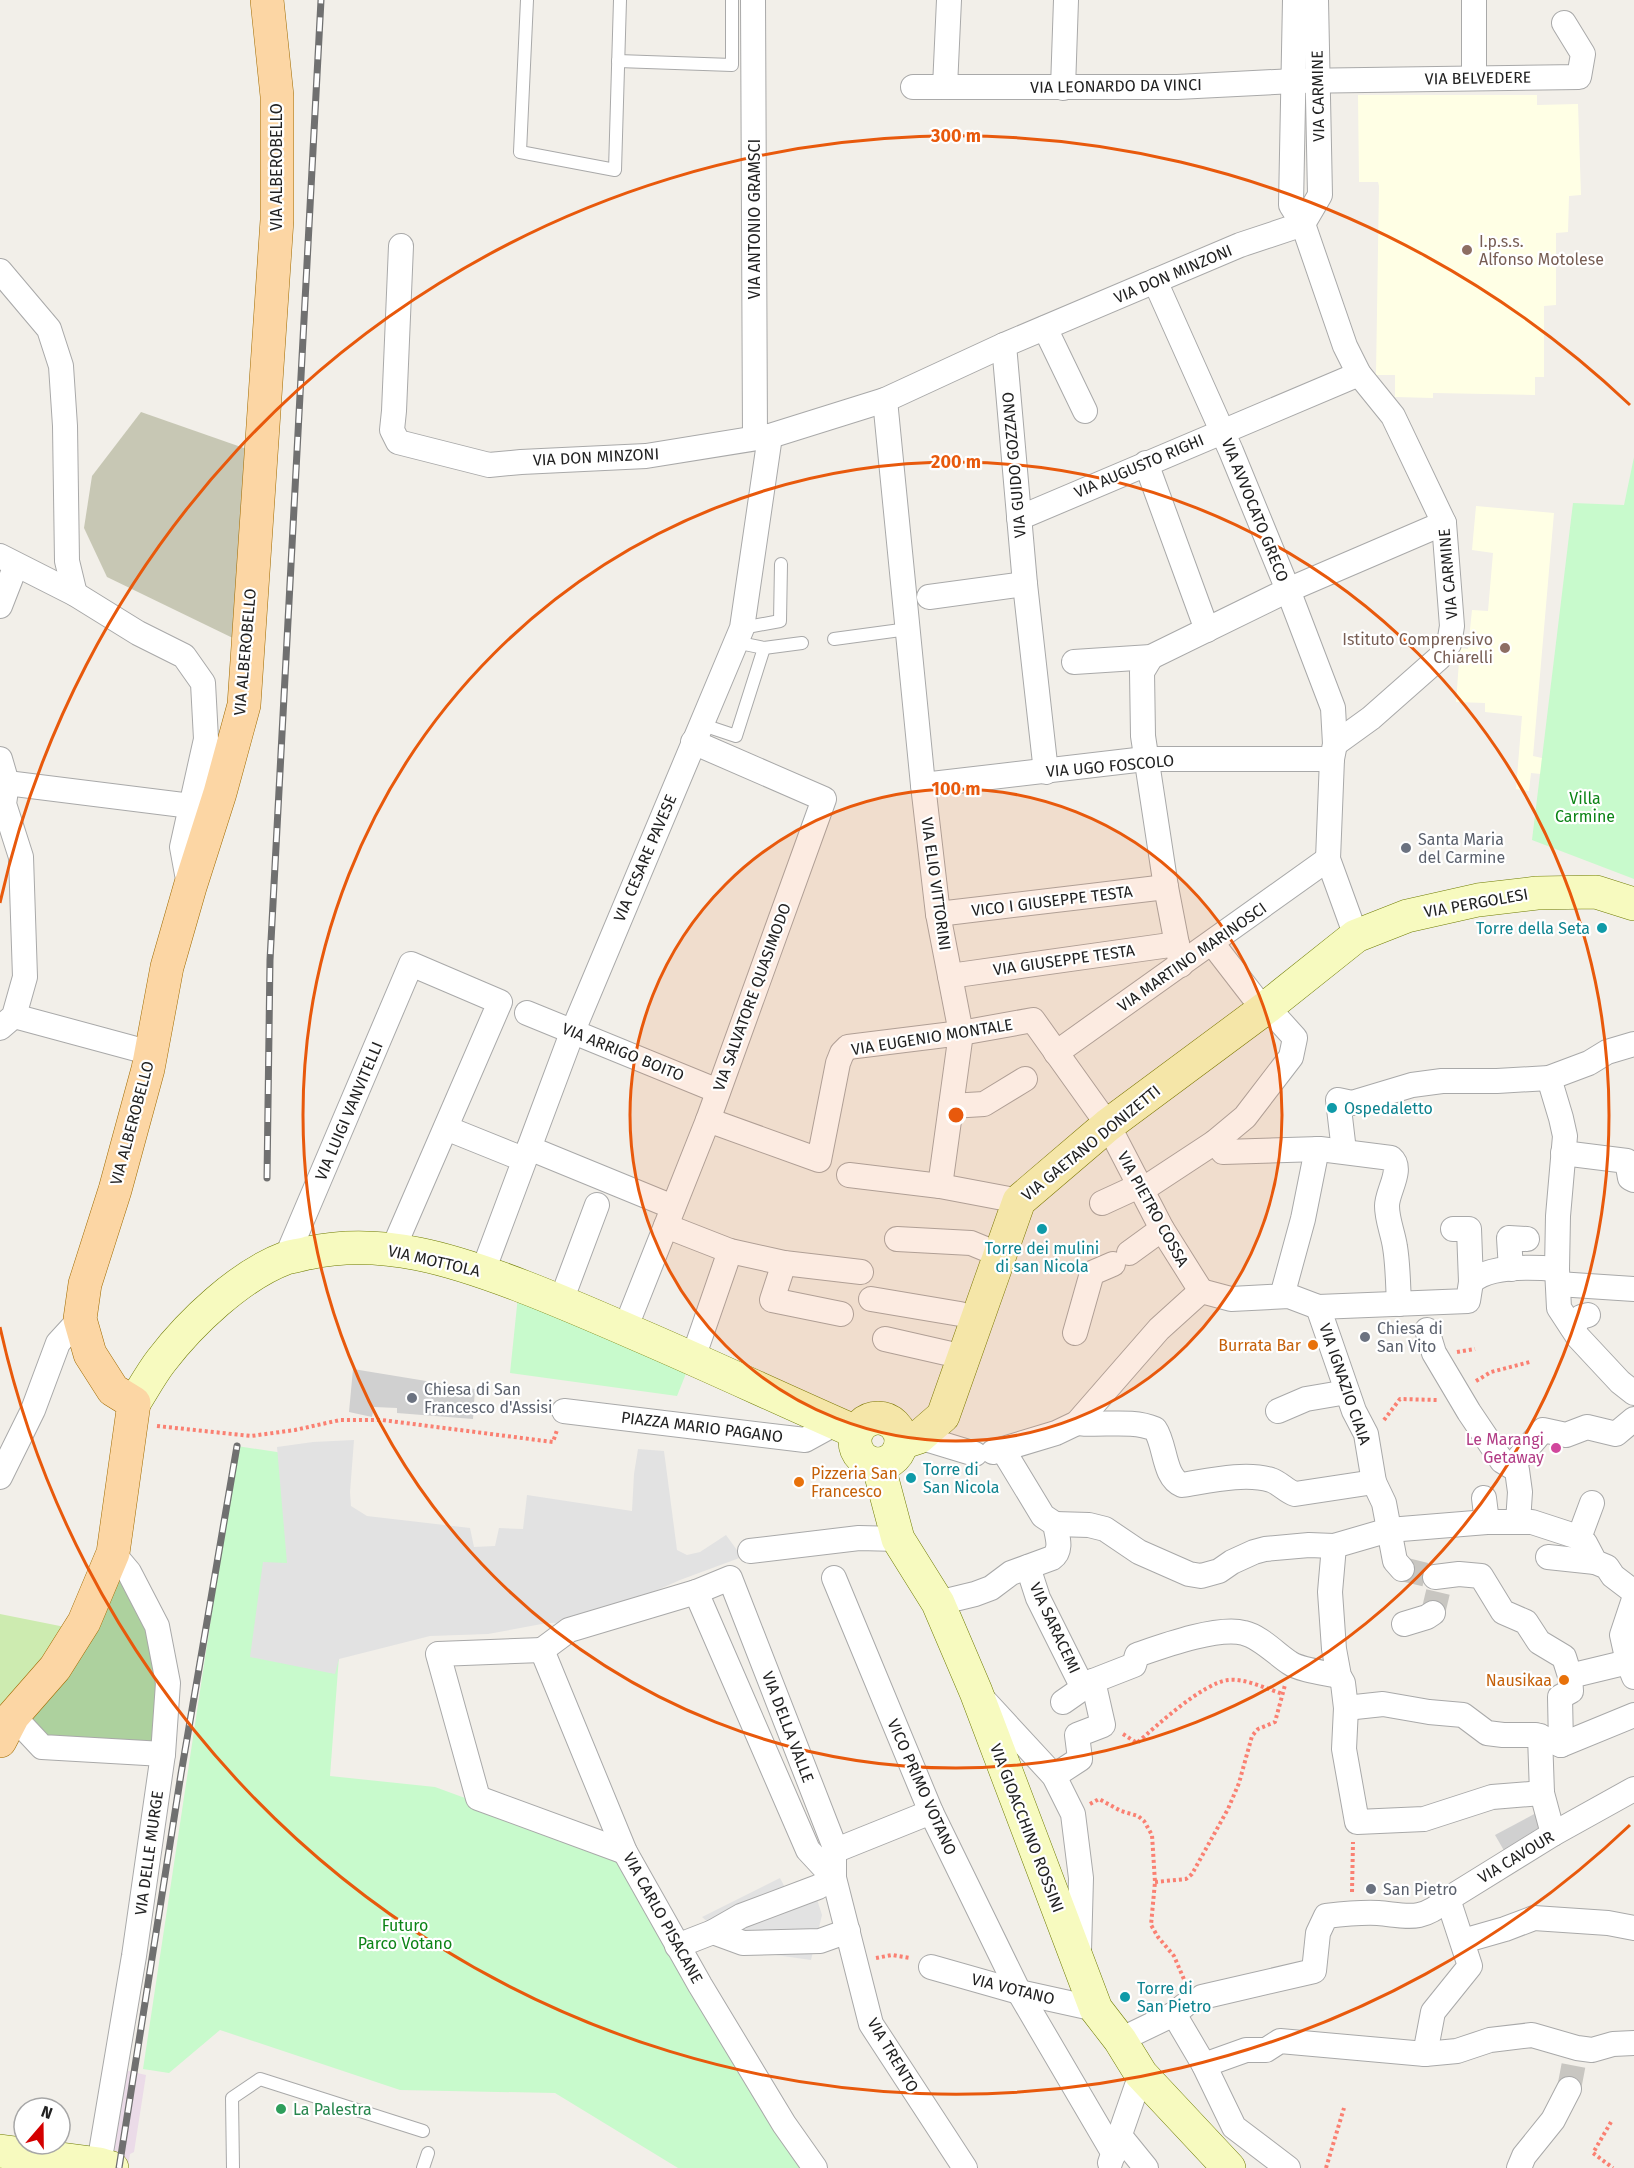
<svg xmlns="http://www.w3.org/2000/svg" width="1634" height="2168" font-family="'Fira Sans',sans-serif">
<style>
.industrial{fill:#ebdbe8}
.education{fill:#ffffe5}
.religious{fill:#d0d0d0}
.construction{fill:#c7c7b4}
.grass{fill:#cdebb0}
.forest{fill:#add19e}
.park{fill:#c8facc}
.parking{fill:#e2e2e2}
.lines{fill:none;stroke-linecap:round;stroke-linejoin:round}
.street-tunnel{stroke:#c8c6c1;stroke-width:24;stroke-dasharray:24 12;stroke-linecap:butt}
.lane-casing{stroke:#a9a9a9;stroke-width:14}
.street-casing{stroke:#a9a9a9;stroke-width:26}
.secondary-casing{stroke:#707d05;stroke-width:34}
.primary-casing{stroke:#a06b00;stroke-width:34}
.path{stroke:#fa8072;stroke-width:4;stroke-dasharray:3 3;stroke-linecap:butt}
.lane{stroke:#fff;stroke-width:12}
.street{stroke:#fff;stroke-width:24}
.secondary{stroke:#f7fabf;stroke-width:33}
.primary{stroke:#fcd6a4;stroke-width:33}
.rail-casing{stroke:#707070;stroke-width:7}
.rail{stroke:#fff;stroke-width:4.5;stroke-dasharray:14;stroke-linecap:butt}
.ring{fill:none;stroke:#e8590c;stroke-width:3}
.education-dot{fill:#8d6e63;stroke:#fff;stroke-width:2}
.worship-dot{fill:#6b7280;stroke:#fff;stroke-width:2}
.culture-dot{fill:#0f9aa8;stroke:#fff;stroke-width:2}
.food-dot{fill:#e8710a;stroke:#fff;stroke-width:2}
.hotel-dot{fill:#d1479c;stroke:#fff;stroke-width:2}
.leisure-dot{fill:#2e9e5b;stroke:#fff;stroke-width:2}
.labels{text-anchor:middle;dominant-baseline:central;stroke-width:4.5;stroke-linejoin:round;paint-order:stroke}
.street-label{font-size:16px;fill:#222;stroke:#fff}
.education-label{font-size:16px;fill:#785e54;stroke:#fff;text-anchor:start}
.park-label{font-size:16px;fill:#0c8416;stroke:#fff}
.worship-label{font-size:16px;fill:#5b616d;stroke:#fff;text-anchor:start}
.culture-label{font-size:16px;fill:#0d838f;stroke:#fff;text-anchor:start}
.food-label{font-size:16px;fill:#c56008;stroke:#fff;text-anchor:end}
.hotel-label{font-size:16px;fill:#b23c85;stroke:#fff;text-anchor:end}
.leisure-label{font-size:16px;fill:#27864d;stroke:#fff;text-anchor:start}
.centre{fill:#e8590c;stroke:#fff;stroke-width:3}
.ring-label{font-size:18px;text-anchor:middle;font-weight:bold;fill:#e8590c;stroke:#fff;stroke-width:4.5;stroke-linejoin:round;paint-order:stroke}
</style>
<rect width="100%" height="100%" fill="#f2efe9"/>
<path class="industrial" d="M124,2070l22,5 -12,77 -4,2 -2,14 -16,-20z"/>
<g class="education">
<path d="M1358,95h179v10l41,-1 3,91 -12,1 -1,36 -12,1v72l-12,1v71h-9v18l-102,-2v5l-38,-1v-22h-19l3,-189 -1,-4h-19z"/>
<path d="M1476,506l78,7 -21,243 9,2 -1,16 -10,-1 -2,18 -13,-2 6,-73 -37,-4v-9l-29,-1 4,-54 8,1 4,-39 16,1 5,-58 -21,-3z"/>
</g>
<g class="religious">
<path d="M353,1369l122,20 -2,30 -76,-6v-5l-23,-1 -2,10 -23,-5z"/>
<path d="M1538,1812l7,18 -39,24 -11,-19z"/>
</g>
<path class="construction" d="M141,412l120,42 -22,187 -132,-64 -23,-49 8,-52z"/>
<path class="grass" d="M0,1614l65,13 -37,51 -28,27z"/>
<path class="forest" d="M117,1573l33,57 9,53 -1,59 -112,-4 -23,-21z"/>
<g class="park">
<path d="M1634,457v422l-102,-39 41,-337 51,2z"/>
<path d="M518,1296l171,70 -12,30 -167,-23z"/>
<path d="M237,1446l66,10 37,187 -10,133 105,11 188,69 183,312h-128l-123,-75 -155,-3 -180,-60 -51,43 -26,-4z"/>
</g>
<g class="parking">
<path d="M354,1440l-4,52 1,14 16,10 103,12 4,19 21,-1 4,-18 24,1 4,-34 105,16 2,-37 4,-25 26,2 13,99 10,5 13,-3 26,-17 16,22 -62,23 -95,42 -38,1 -59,11 -58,2 -91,23 -4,15 -85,-17 13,-95 24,1 -10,-116 36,-5z"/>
<path d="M780,1878l12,23 23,-8 7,22 -11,45 -71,-10 -38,-33z"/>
</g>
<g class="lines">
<g class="street-tunnel">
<path d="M1402,1569l33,8"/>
<path d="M1433,1613l5,-21"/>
<path d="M1569,2089l7,-37"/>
</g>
<g class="lane-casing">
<g id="lane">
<path d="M527,0l-7,152 95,18 5,-170"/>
<path d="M618,61l114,4v-65"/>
<path d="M742,628l38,-7 1,-57"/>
<path d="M834,639l74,-10"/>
<path d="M764,648l38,-5"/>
<path d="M700,724l36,12 28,-88 -29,-6"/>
<path d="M233,2168l-1,-70 28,-19 163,52"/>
<path d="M423,2168l5,-15"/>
</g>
</g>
<g class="street-casing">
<g id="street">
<path d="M753,0l2,438"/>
<path d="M1295,0l-4,205 12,19 42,122 14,28 34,42 51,107 8,103 -3,18 -10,14 -68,60 -36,26"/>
<path d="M1474,78v-78"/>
<path d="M913,87h264l117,-6 285,-4 4,-23 -19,-31"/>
<path d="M945,87l4,-87"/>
<path d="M1063,88l3,-88"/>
<path d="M1303,224l17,-29 -4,-195"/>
<path d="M401,246l-7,165 -2,19 6,12 91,23 32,-3 125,-6 124,-20 115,-36 119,-55 236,-100 63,-21"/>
<path d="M0,271l49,58 12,37 4,60 2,135 8,33"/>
<path d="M1155,281l76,170 57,139 45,118 2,36 -3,15 -4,100 28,77"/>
<path d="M1045,328l40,83"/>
<path d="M1004,345l21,239 21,188"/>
<path d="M885,400l38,385 15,129 23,119 -21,153"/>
<path d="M1146,463l61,167"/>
<path d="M1019,518l340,-144"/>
<path d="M0,556l75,38 63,39 46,23 19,27 3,56 -24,108 7,38"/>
<path d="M929,597l96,-13"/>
<path d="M0,606l16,-41"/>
<path d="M1151,657l-9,15 1,64 23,151 15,78"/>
<path d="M1074,662l77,-5 137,-67 156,-67"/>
<path d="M0,759l7,24 -3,21 17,53 4,120 -11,39 -14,12"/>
<path d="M7,783l184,23"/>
<path d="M923,785l222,-26h187"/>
<path d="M938,914l228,-27"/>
<path d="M1212,943l51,66"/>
<path d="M950,976l227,-32"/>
<path d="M527,1013l191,78"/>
<path d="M14,1016l137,37"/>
<path d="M1056,1053l272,-194"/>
<path d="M1549,1078l12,40 4,18 -7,80 -1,53 2,39 19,29 42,45 14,11"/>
<path d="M951,1106l33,-2 41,-25"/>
<path d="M708,1120l111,40 19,-97 4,-10 6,-6 113,-14 72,-13 75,105 54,104 39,62"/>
<path d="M446,1128l67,27"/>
<path d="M1215,1142l8,10 97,-3 71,9c13,11 -4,33 -4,48 0,14 6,27 8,41 3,18 3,38 4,57"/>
<path d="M529,1148l144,59"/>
<path d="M1344,1151l-6,-51 14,3 60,-18 30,-4h55l52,-3 40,-15 18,-11 27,-8"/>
<path d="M1563,1153l64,8 3,17 4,2"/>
<path d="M849,1175l91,11 79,15"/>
<path d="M1142,1190l73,-48 30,-25 46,-60 4,-19 -28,-31"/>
<path d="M1102,1203l37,-17"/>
<path d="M666,1226l64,25 54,12 77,9"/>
<path d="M897,1239l74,4 29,12"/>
<path d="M1129,1253l33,-24"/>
<path d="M286,1258l125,-294 89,38 -107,247"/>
<path d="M784,1263l-12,37 69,14"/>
<path d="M1511,1269l-2,-31 18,1"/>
<path d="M483,1271l89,-238 170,-405 28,-192"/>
<path d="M1471,1282c18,-17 62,-15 86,-13"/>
<path d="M1558,1284l76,5"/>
<path d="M1282,1296l21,-77 14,-70"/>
<path d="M871,1299l89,15 17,6"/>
<path d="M561,1301l36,-96"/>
<path d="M1318,1307l36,104 12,23 8,48 10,21 11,58 7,8"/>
<path d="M1572,1327l9,-10 7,-2"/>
<path d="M625,1329l83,-209 116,-321 -131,-57"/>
<path d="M1427,1330l7,23 35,59 33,49 15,9 3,22 -2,30"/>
<path d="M1075,1333l17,-60 21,-9"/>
<path d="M885,1339l79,18"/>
<path d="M693,1358l37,-107"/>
<path d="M564,1411l241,29 31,-17"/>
<path d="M1278,1411l28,-12 41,-7"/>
<path d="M1077,1423c25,3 54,-4 78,6 11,16 8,48 27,56 26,-4 63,-13 89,-5 9,3 15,11 24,14l79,-12"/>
<path d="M919,1437l56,17"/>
<path d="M993,1452l63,-19 21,-10 82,-94 42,-38 30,8 58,-3 29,11 150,-6 3,-19 -2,-53h-16"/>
<path d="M1512,1466l31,-36 23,5 21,-8 29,7 18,-15"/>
<path d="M0,1477l33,-67 25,-67 22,-24"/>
<path d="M1484,1498l3,24"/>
<path d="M1055,1524l34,1 16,4 34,23 50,22 12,2 18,-5 13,-9 22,-10 11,-3 44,-4 25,1 55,-16 98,-8h45l43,14 10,7 10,19 12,5 6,9 21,16"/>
<path d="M1579,1538l13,-35"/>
<path d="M1334,1546l-4,46 4,57 5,27 4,7 3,25 -2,41 13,73 67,-3 68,-22 50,-4"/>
<path d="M750,1551l109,-13 39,1"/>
<path d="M1548,1557l47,5"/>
<path d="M1028,1567l10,31 45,90"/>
<path d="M1435,1577l24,-3 22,2 22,36 23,10 13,20 25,15 6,19"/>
<path d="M834,1578l97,234 88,180 95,162"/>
<path d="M1634,1599l-12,36 6,27 6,15"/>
<path d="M938,1603l37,-9 16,-6 20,-15 41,-15c11,-8 5,-22 3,-34l-12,-8 -40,-66"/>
<path d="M1404,1624l23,-7 6,-4"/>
<path d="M542,1650l27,-20 127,-38 34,-14 104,267v33l37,146 94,144"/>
<path d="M542,1650l83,202 75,133 84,139 31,44"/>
<path d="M542,1650l-104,4 40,144 147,54"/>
<path d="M982,1698l72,78 19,38 8,64 -2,73"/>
<path d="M1063,1702l30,-21 41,-16 3,-10c26,-9 81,-29 107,-22 17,4 32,21 46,30 10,7 36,10 49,13"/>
<path d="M1346,1708l37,-4 46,8 34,3 24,18 16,2h33l25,10 73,-30"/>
<path d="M13,1716l29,31 121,7"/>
<path d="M1540,1736l2,57 11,41"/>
<path d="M1561,1745l-1,-48 11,-6 -1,-15 58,-14"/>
<path d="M1054,1776l26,-17 -3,-24 26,-10 -10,-44"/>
<path d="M834,1851l97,-39"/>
<path d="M713,1932l30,11 77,-2 28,-10"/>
<path d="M1463,1941l42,-12 29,-11 74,5 26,5"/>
<path d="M677,1946l36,-14 28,-16 77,-29 16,-9 -26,-28 -112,-258"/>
<path d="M931,1967l88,25 77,17"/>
<path d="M1202,1997l112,-26 4,-38 8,-17c17,-2 34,-4 52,-3 32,3 42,9 70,-14l105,-65 81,-45"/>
<path d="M1174,2014l30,51 30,62 54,41"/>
<path d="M1120,2040l54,-26 11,-9"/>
<path d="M1425,2054l8,-42 37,-46 -22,-67"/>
<path d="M1204,2065l42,-15h20l14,-9 145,13 32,-3 33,-11 42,-5 45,13 15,2 21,-6 21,-1"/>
<path d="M1120,2136l26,32"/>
<path d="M1110,2163l31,-89"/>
<path d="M99,2164l35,-208 29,-202 5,-71 -11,-57 -28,-54 -16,-19"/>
<path d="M1519,2168l5,-12 29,-36 16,-31"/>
</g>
</g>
<g class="secondary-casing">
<g id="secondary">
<path d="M134,1403c9,-14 17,-29 27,-42 29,-38 79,-86 125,-103 7,-2 15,-3 22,-5 75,-16 146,7 216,34 39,15 78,32 117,49 72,31 144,65 215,96"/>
<circle cx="878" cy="1441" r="23"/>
<path d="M901,1443l18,-6 24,-21 76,-215 89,-76 159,-118 89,-71 51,-20 71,-16 59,-7 59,-1 38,12"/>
<path d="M878,1464l20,75 40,64 38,89 120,317 24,31 21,34 88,94"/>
<path d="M0,2151l99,13 13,4"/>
</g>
</g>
<g class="primary-casing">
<path id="primary" d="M0,1741l13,-25 42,-48 29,-46 29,-69 21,-150 -21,-13 -23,-36 -10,-35 5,-35 30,-94 33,-121 19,-102 23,-80 30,-94 24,-88 33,-485v-124l-10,-96"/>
</g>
<g class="path">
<path d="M1457,1352l18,-3"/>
<path d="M1476,1381l15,-9 39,-10"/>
<path d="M1384,1420l16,-21 38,1"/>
<path d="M157,1426l94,10 44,-6 45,-10h42l171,22 4,-12"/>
<path d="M1123,1734l14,9c19,-17 66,-60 91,-63 17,-2 39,9 55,14"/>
<path d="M1090,1804l9,-5 22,12 17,5 6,5 8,14 3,47 -4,43 7,12 16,19 12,28"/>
<path d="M1155,1882l31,-3 6,-5 36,-65 11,-26 13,-47 6,-7 17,-7 10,-37"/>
<path d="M1352,1892l1,-50"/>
<path d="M876,1958l16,-3 18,3"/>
<path d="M1611,2122l-18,31 20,15"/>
<path d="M1326,2168l18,-60"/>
</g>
<use href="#lane" class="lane"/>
<use href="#street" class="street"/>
<use href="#secondary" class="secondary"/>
<use href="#primary" class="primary"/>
<g class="rail-casing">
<g id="rail">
<path d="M267,1178l3,-218 51,-960"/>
<path d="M119,2168l62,-394 56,-328"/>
</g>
</g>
<use href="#rail" class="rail"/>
</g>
<circle cx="956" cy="1115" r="326" fill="#e8590c" fill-opacity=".12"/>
<g class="ring">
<circle cx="956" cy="1115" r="326"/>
<circle cx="956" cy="1115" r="653"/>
<path d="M1630 1825A979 979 0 0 1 0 1327M0 903A979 979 0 0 1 1630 405"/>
</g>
<g class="education-dot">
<circle cx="1467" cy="250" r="6"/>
<circle cx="1505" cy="648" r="6"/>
</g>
<g class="worship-dot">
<circle cx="1406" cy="848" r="6"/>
<circle cx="1365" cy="1337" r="6"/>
<circle cx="412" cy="1398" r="6"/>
<circle cx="1371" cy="1889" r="6"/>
</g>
<g class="culture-dot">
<circle cx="1602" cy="928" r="6"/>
<circle cx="1332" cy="1108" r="6"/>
<circle cx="1042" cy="1229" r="6"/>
<circle cx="911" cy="1478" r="6"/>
<circle cx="1125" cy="1997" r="6"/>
</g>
<g class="food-dot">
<circle cx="1313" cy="1345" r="6"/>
<circle cx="799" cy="1482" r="6"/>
<circle cx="1564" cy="1680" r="6"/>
</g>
<circle class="hotel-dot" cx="1556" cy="1448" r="6"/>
<circle class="leisure-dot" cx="281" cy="2109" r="6"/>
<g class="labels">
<g class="street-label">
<text transform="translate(1478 78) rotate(-1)">VIA BELVEDERE</text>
<text transform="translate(1116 86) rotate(-1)">VIA LEONARDO DA VINCI</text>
<text transform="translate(1318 96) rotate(-91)">VIA CARMINE</text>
<text transform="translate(276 167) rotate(-90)">VIA ALBEROBELLO</text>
<text transform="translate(754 219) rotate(-90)">VIA ANTONIO GRAMSCI</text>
<text transform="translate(1173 274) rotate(-23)">VIA DON MINZONI</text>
<text transform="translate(596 457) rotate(-3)">VIA DON MINZONI</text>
<text transform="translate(1014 465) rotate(-95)">VIA GUIDO GOZZANO</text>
<text transform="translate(1139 466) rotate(-23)">VIA AUGUSTO RIGHI</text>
<text transform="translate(1255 510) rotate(68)">VIA AVVOCATO GRECO</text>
<text transform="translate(1448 574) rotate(-95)">VIA CARMINE</text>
<text transform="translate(245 652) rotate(-85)">VIA ALBEROBELLO</text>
<text transform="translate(1110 766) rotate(-5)">VIA UGO FOSCOLO</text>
<text transform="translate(645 858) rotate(-67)">VIA CESARE PAVESE</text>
<text transform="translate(936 884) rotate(82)">VIA ELIO VITTORINI</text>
<text transform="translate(1052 901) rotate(-7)">VICO I GIUSEPPE TESTA</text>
<text transform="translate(1476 903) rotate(-10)">VIA PERGOLESI</text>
<text transform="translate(1192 957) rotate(-35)">VIA MARTINO MARINOSCI</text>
<text transform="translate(1064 960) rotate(-8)">VIA GIUSEPPE TESTA</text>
<text transform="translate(752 997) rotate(-70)">VIA SALVATORE QUASIMODO</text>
<text transform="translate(932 1037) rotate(-9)">VIA EUGENIO MONTALE</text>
<text transform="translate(623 1052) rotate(22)">VIA ARRIGO BOITO</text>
<text transform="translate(349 1111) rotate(-67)">VIA LUIGI VANVITELLI</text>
<text transform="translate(132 1123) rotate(-75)">VIA ALBEROBELLO</text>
<text transform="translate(1091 1143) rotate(-39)">VIA GAETANO DONIZETTI</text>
<text transform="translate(1153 1209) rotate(61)">VIA PIETRO COSSA</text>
<text transform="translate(434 1261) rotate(13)">VIA MOTTOLA</text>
<text transform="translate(1345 1384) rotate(71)">VIA IGNAZIO CIAIA</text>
<text transform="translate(702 1427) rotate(7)">PIAZZA MARIO PAGANO</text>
<text transform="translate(1055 1628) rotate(65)">VIA SARACEMI</text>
<text transform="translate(788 1727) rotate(69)">VIA DELLA VALLE</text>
<text transform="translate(922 1787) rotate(66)">VICO PRIMO VOTANO</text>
<text transform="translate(1027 1828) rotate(69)">VIA GIOACCHINO ROSSINI</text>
<text transform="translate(149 1853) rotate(-82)">VIA DELLE MURGE</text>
<text transform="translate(1516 1857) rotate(-31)">VIA CAVOUR</text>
<text transform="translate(663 1918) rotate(61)">VIA CARLO PISACANE</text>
<text transform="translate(1013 1989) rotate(14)">VIA VOTANO</text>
<text transform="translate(893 2055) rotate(59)">VIA TRENTO</text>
</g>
<g class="education-label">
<text x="1479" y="241">I.p.s.s.<tspan x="1479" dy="18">Alfonso Motolese</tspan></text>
<text x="1493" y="639" text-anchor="end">Istituto Comprensivo<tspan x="1493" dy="18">Chiarelli</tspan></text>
</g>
<g class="park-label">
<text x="1585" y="798">Villa<tspan x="1585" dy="18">Carmine</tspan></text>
<text x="405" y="1925">Futuro<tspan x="405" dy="18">Parco Votano</tspan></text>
</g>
<g class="worship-label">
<text x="1418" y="839">Santa Maria<tspan x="1418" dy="18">del Carmine</tspan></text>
<text x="1377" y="1328">Chiesa di<tspan x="1377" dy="18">San Vito</tspan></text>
<text x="424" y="1389">Chiesa di San<tspan x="424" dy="18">Francesco d'Assisi</tspan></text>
<text x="1383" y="1889">San Pietro</text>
</g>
<g class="culture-label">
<text x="1590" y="928" text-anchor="end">Torre della Seta</text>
<text x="1344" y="1108">Ospedaletto</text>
<text x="1042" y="1248" text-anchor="middle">Torre dei mulini<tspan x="1042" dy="18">di san Nicola</tspan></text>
<text x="923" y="1469">Torre di<tspan x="923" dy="18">San Nicola</tspan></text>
<text x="1137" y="1988">Torre di<tspan x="1137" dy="18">San Pietro</tspan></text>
</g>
<g class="food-label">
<text x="1301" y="1345">Burrata Bar</text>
<text x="811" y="1473" text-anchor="start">Pizzeria San<tspan x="811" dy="18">Francesco</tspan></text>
<text x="1552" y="1680">Nausikaa</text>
</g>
<g class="hotel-label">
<text x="1544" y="1439">Le Marangi<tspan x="1544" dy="18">Getaway</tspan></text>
</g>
<g class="leisure-label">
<text x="293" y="2109">La Palestra</text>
</g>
</g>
<circle cx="956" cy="1115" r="9" class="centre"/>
<g class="ring-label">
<text x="956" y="142">300 m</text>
<text x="956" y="468">200 m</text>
<text x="956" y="795">100 m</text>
</g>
<g transform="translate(42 2126) rotate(20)"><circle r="28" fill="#ffffff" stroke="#a7a7a7" stroke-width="1.5"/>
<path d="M0-4.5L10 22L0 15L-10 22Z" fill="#d40000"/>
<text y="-9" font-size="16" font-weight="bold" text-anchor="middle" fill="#222222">N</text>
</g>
</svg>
